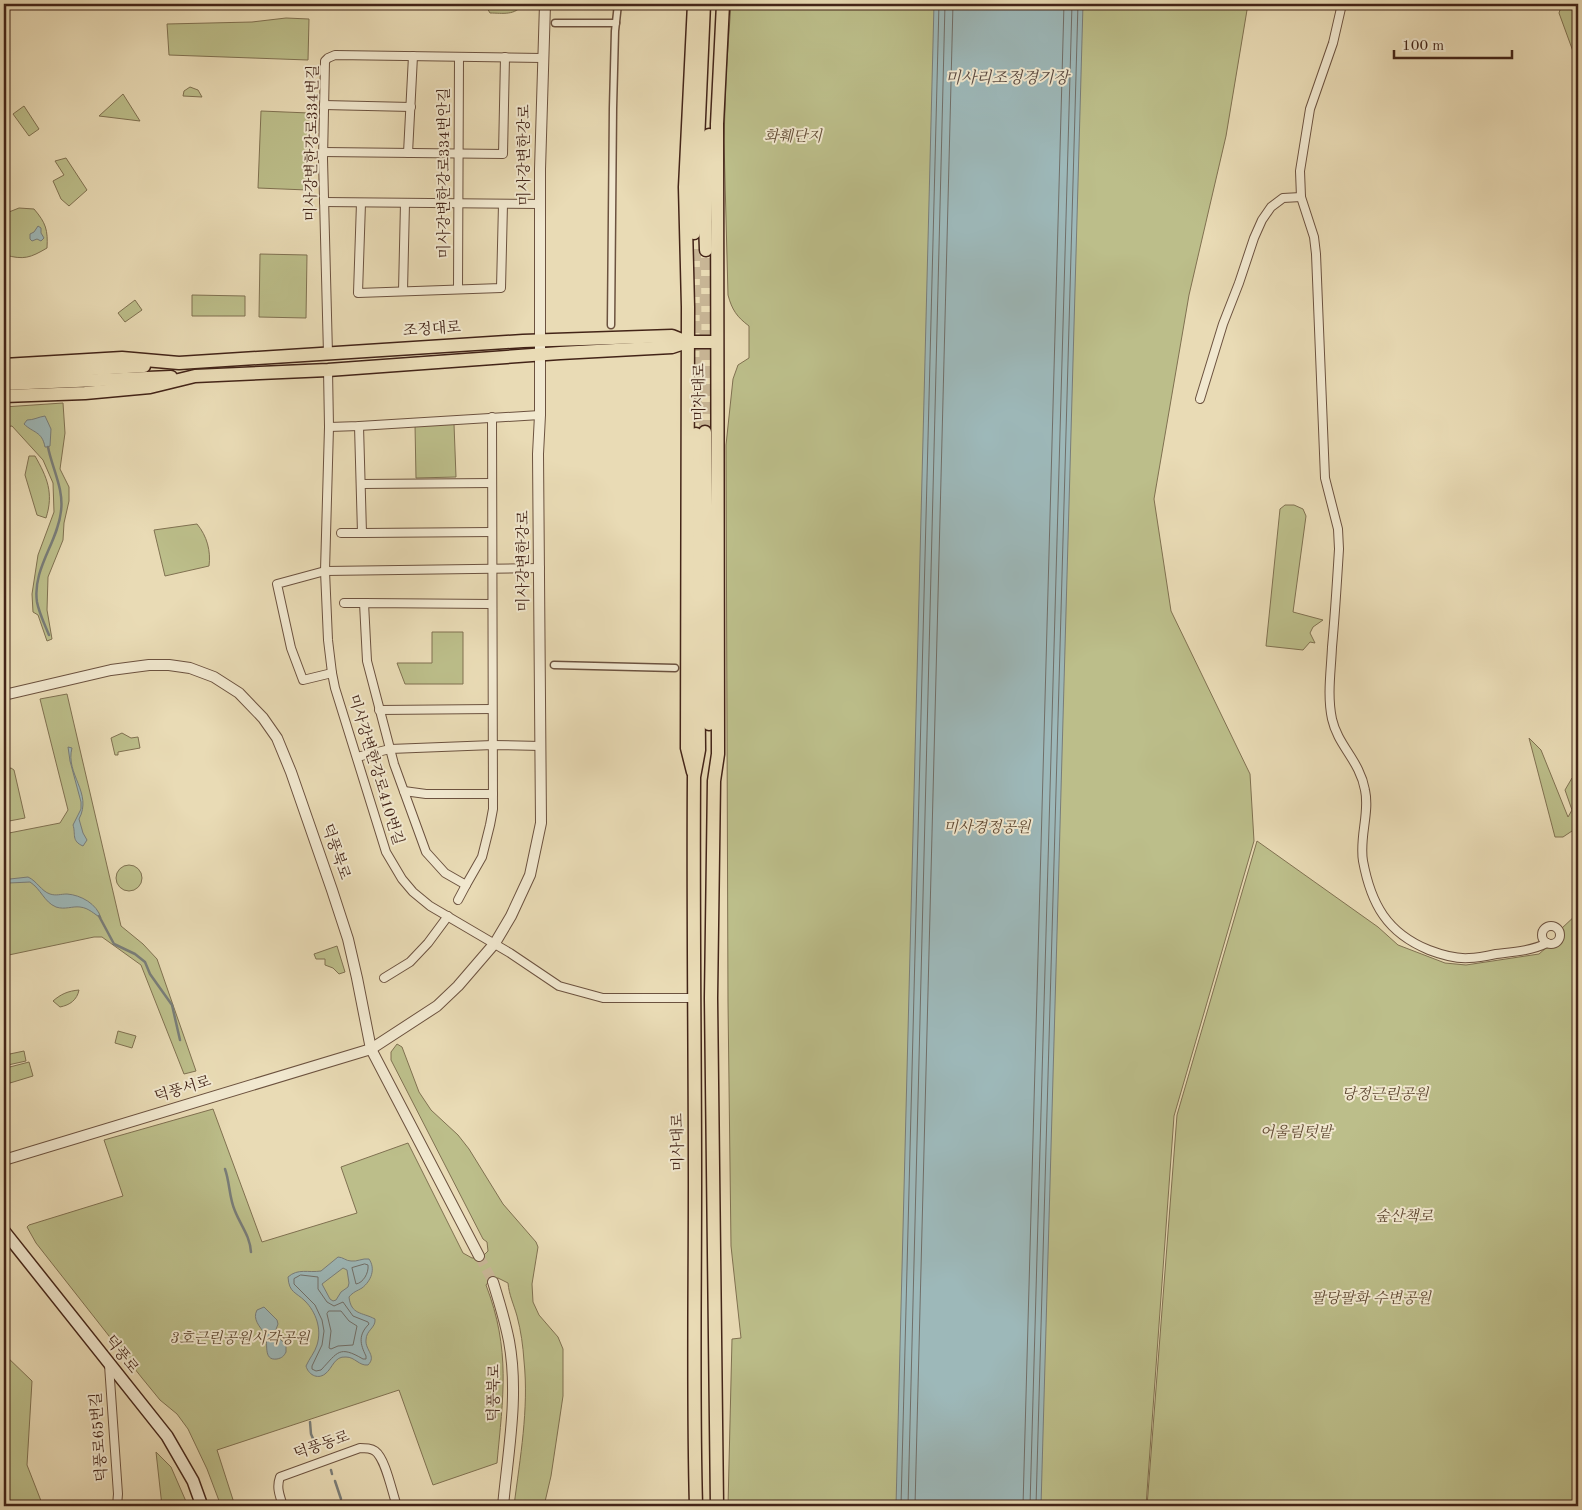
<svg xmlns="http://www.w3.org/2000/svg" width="1582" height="1510" font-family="'Old Standard TT','Noto Serif KR',serif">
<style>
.green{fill:#bcbe8a;stroke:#807151}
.water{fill:#9db8b9;stroke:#797d79;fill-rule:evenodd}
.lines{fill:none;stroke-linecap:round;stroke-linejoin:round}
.shore{stroke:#706e68;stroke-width:1}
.stream{stroke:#797d79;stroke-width:2.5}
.tertiary-tunnel{stroke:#c8b696;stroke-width:10;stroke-dasharray:10 5;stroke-linecap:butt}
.primary-tunnel{stroke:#c8b696;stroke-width:12;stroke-dasharray:12 6;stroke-linecap:butt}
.pedestrian-casing{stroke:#6c523f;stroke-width:9}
.minor-casing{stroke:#6c523f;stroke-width:10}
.tertiary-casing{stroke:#6c523f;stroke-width:12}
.secondary-casing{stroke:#432418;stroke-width:14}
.primary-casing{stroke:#432418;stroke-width:15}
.pedestrian{stroke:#f1e8cf;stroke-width:6}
.minor{stroke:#f1e8cf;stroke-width:8}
.tertiary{stroke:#f1e8cf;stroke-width:10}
.secondary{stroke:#f1e8cf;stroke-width:11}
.primary{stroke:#e9dbb5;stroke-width:12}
.labels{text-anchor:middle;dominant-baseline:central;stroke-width:4;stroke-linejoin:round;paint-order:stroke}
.park-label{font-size:15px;font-style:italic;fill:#614a34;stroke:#f1e8cf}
.street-label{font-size:15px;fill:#432418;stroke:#f1e8cf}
.water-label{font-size:16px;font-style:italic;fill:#5a4940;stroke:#f1e8cf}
</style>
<rect width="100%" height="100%" fill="#e9dbb5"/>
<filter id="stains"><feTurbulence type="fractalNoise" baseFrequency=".004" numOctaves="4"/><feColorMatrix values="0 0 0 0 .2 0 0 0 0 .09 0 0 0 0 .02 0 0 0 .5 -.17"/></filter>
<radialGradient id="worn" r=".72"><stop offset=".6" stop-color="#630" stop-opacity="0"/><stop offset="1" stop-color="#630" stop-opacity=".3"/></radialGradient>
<g class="green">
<path d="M489,4h34c-8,12 -20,9 -33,9l-3,-5z"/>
<path d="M731,4h517l-22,132 -37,159 -35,204 17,112 79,163 4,67 -80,275 -28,390h-418l4,-167 9,-1 -10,-92 -3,-244 -2,-557 7,-66 5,-14 11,-7v-32c-12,-9 -17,-16 -21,-31l-4,-154 2,-66z"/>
<path d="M1562,4h16v61l-19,-52z"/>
<path d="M286,18l23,1 -1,41 -139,-5 -2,-31 85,-2z"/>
<path d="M190,87l8,3 4,7 -19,-1 1,-5z"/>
<path d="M123,94l17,27 -41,-5z"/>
<path d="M24,106l15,23 -10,7 -16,-22z"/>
<path d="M261,111l48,2 -2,77 -49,-2z"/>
<path d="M66,158l21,32 -18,16 -8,-7 -8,-18 11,-6 -9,-14z"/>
<path d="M19,208l15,1c12,14 14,21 13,39 -17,10 -23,12 -42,7l-1,-2v-39z"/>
<path d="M260,254l47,1 -1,63 -47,-1z"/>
<path d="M192,295l53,1v20h-53z"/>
<path d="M135,300l7,10 -17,12 -7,-9z"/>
<path d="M63,403l2,30 -5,36 9,18v14l-5,22 -1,17 -15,37 -1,33 5,29 -5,2 -9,-26 -5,-3 -1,-18 6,-39 16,-43 -1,-29 -10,-23 -31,-34 -8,1v-20z"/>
<path d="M454,424l2,53 -40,1 -1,-53z"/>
<path d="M29,456h6c12,21 19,37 11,62l-9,-3 -12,-40z"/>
<path d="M1285,505h9l9,4 3,7 -13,96 30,8 -10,7 -3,6 5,10 -5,-1 -7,8 -37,-4 14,-137z"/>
<path d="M197,524c10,12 14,27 12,42l-44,10 -11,-46z"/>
<path d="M432,632h31v52h-58l-8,-21h35z"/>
<path d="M67,694l54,232 22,18 14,15 39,112 -12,3 -43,-109 -39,-28h-8l-90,19v-122l56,-11 8,-13 -28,-111z"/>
<path d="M122,733l9,5 7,-1 2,11 -22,4v3h-3l-4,-17z"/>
<path d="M1529,738l12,12 27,67 4,-7 -7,-20 7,-12h6v49l-15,10h-8z"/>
<path d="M11,768l3,2 11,48 -21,4v-52z"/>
<path d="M1257,841l121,86 20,18 47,18 21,2 73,-11 23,-20 -1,-5 17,-16v593h-431l30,-391z"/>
<circle cx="129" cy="878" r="13"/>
<path d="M337,946l8,26 -6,2 -6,-6 -8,-3v-6h-9l-2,-5z"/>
<path d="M79,990c-2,10 -9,15 -19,17l-7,-6c8,-7 15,-10 26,-11z"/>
<path d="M118,1031l18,5 -4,12 -17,-5z"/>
<path d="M397,1044l5,3 17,45 12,18 27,25 11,14 34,55 33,38 2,5 -6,37 1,18 6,13 19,22 5,12v47l-12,80 -7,30h-30c6,-48 15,-97 10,-145 -1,-15 -3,-30 -7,-45 -3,-11 -8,-21 -9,-33l-10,-5 -8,2 -4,5c25,65 17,112 11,178l-64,22 -34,-95 -182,60 18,56h-14l-14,-37 -19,-40 -11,-15 -17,-14 -18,-22 -106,-135 -9,-16 2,-2 94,-29 -19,-56 109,-31 49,133 95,-29 -16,-46 67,-24 55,110 9,5 10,-1 6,-6 -1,-9 -4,-3 -92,-179v-8z"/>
<path d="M24,1051l2,10 -18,4 -3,-10z"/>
<path d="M29,1062l4,14 -23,7 -4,-15z"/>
<path d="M4,1354l28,27 -5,84 16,41h-39z"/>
<path d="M156,1452l15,15 17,39h-26z"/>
</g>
<g class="water">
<path d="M934,4h149l-42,1502h-145z"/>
<path d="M38,226l3,2v5l3,5 -3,3 -4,-2 -5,2 -2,-2v-5l4,-2z"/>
<path d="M45,416l6,13 -1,17 -2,1h-3c-3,-16 -12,-14 -21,-23l3,-4c7,0 11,-3 18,-4z"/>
<path d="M68,747l4,1c-7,26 21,45 7,71l4,14 4,7 -4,6c-12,-5 -7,-12 -10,-21l8,-16v-7l-11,-41z"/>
<path d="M28,877c9,4 13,14 22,17 6,2 11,0 17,0 14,1 30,10 34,24 -7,-4 -12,-10 -21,-11 -8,-1 -15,3 -24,0 -12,-5 -15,-18 -26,-25l-21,1 -5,-1v-4l6,1z"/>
<path d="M338,1257c5,0 8,4 13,4 6,1 11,-3 18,-2 7,10 2,22 -7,29 -5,3 -9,4 -13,9 2,18 13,15 26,22 1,9 -9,11 -9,21 -1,10 11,16 2,25 -9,1 -13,-8 -22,-8 -12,-1 -13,11 -21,17 -8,6 -17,0 -19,-8 3,-7 9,-14 11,-21 5,-16 -1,-33 -12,-44 -9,-9 -16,-8 -17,-24 10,-9 20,-4 33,-6zM343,1268l4,2 2,13 -1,4 -7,5 -5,8 -3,1 -3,-2 -8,-15z"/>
<path d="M264,1307l13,13 1,4 -3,8 1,3 10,10v7c-2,4 -4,6 -9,7 -15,2 -8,-17 -12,-25 -5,-7 -13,-15 -8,-24z"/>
</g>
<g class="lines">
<g class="shore">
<path d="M365,1264l3,1c1,8 -5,18 -12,19l-4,-16z"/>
<path d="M301,1275l17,2v12l9,13 7,4 9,-4 10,14 15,6 1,2c-11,11 -9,20 -3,32v3h-3c-24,-14 -25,-7 -42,11l-5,1 -4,-2v-3l10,-21 2,-14 -2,-11 -7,-15 -21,-21v-5z"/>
<path d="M329,1311h12l8,10 8,5 -4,19 -15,1 -7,3 -2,-1 2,-17 -4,-17z"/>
<path d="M901,1506l38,-1502"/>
<path d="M908,1506l37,-1502"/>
<path d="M915,1506l38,-1502"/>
<path d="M1023,1506l41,-1502"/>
<path d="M1030,1506l42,-1502"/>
<path d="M1036,1506l42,-1502"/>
</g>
<g class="stream">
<path d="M48,447c4,21 16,42 13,64 -3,31 -29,58 -24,91 2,11 8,23 12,33"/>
<path d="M99,916l15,28 21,10 10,8 5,12 22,31 8,35"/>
<path d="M225,1169c5,14 4,29 10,42 6,15 15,25 16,41"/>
<path d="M310,1422l1,12 7,16"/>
<path d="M331,1470l1,4"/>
<path d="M335,1481l6,18"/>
<path d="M344,1505v1"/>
</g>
<path class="tertiary-tunnel" d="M479,1256l14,26"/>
<g class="primary-tunnel">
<path d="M695,249l1,185"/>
<path d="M705,432l1,-182"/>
</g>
<g class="pedestrian-casing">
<g id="pedestrian">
<path d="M555,23h61"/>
<path d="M611,325l2,-217 2,-77 3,-27"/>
<path d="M554,665l121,3"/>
</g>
</g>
<g class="minor-casing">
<g id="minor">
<path d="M1342,4l-9,39 -23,66 -10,62 1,26 13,40 2,17 9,224 13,51 1,20c-2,33 -4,66 -7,98 -1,24 -5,48 0,72 6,27 28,42 33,71 5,23 -6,47 -2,71 8,43 24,72 66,89 13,5 26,9 40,8 9,0 18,-2 27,-4 17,-2 35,-3 51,-11"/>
<path d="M324,105l87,2"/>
<path d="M323,152l180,2 2,-97"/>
<path d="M408,153l5,-97"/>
<path d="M324,202l216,2"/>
<path d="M361,203l-3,90 143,-5 2,-84"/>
<path d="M458,289l1,-232"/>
<path d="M403,291l2,-88"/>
<path d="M328,354l-5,-195 2,-98 3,-3 7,-3 207,3"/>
<path d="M328,370l1,57 -4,144 3,69 4,33 3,15 51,164 16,27 11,13 17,14 80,47 49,33 44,12h90"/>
<path d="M1200,399l23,-75 16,-41 15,-45 8,-18 9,-13 12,-9 18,-1"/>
<path d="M492,417l1,392 -3,16 -8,32 -16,28 -21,-12 -19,-21 -32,-88 -27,-103 -3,-58 128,1"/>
<path d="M359,426l3,107 130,-1"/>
<path d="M329,427l30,-1 181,-11"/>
<path d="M361,484l131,-1"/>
<path d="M341,533h21"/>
<path d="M344,603h20"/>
<path d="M332,673l-29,7 -12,-32 -14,-64 48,-13 215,-3"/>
<path d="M379,710l113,-1"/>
<path d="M357,757l33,-8 103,-4 48,1"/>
<path d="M404,791l22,3h67"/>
<path d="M458,900l8,-15"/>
<circle cx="1551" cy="935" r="9"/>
<path d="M384,978l26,-16 18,-19 20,-27"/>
<path d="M109,1365l9,129 -1,12"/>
<path d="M283,1506c-3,-10 -7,-18 -3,-29l80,-29c6,0 11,0 15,3 11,8 17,42 22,55"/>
</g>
</g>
<g class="tertiary-casing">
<g id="tertiary">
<path d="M4,695l107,-25 38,-5h20l21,3 24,9 25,16 24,25 14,20 14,34 41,118 16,49 9,39 14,71 108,207"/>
<path d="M4,1160l367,-111 66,-43 21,-20 37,-43 16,-27 19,-41 11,-52 -3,-369 2,-39v-246l5,-165"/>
<path d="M493,1282c6,19 12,39 16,59 10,54 -1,111 -6,165"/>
</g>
</g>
<g class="secondary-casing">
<path id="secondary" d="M4,1231l163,205 26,45 9,25"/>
</g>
<g class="primary-casing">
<g id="primary">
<path d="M694,233l10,-229"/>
<path d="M706,250l-1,-28 4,-87"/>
<path d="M4,365l118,-7 57,5 344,-22 149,-5 15,6h29"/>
<path d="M4,374l140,-8"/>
<path d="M4,384l167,-7"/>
<path d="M4,396l81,-3 65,-6 45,-11 133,-6 232,-17 112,-6 15,-5"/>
<path d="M705,432l4,292"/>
<path d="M696,434l3,316 -5,27c-1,136 1,272 1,408 0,107 -2,214 1,321"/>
<path d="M693,772l-6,-24 1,-441 -3,-120 9,-183"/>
<path d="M717,1506l-6,-508 3,-217 4,-27 -1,-630 6,-120"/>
</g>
</g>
<use href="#pedestrian" class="pedestrian"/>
<use href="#minor" class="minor"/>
<use href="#tertiary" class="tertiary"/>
<use href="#secondary" class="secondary"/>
<use href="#primary" class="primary"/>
</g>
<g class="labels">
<g class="park-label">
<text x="793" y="137">화훼단지</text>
<text x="987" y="828">미사경정공원</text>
<text x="1385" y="1095">당정근린공원</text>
<text x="1296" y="1133">어울림텃밭</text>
<text x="1404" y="1217">숲산책로</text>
<text x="1371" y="1299">팔당팔화 수변공원</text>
<text x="240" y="1339">3호근린공원시각공원</text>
</g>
<g class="street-label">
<text transform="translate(313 143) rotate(-89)">미사강변한강로334번길</text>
<text transform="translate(525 155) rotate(-90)">미사강변한강로</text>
<text transform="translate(445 173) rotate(-90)">미사강변한강로334번안길</text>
<text transform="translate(432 330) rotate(-4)">조정대로</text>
<text transform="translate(700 392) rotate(-90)">미사대로</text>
<text transform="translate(524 561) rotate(-90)">미사강변한강로</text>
<text transform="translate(375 770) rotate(73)">미사강변한강로410번길</text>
<text transform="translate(335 852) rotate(71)">덕풍북로</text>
<text transform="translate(183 1090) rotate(-17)">덕풍서로</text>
<text transform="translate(679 1142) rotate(-91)">미사대로</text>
<text transform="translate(121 1355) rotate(52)">덕풍로</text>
<text transform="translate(495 1393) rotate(-89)">덕풍북로</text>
<text transform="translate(100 1437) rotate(-94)">덕풍로65번길</text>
<text transform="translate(322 1446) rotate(-19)">덕풍동로</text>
</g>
<g class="water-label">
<text x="1007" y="79">미사리조정경기장</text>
</g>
</g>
<rect width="1582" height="1510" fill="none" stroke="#e9dbb5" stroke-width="20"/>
<rect x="5" y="5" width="1572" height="1500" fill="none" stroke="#432418" stroke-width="2.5"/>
<rect x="10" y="10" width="1562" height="1490" fill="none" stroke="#432418"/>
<path d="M1394 50v8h118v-8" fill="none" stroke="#432418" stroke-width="2.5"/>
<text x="1402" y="50" font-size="15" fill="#432418" stroke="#f1e8cf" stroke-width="4" paint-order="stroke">100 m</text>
<rect width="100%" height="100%" filter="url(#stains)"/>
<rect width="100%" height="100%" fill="url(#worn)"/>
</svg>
